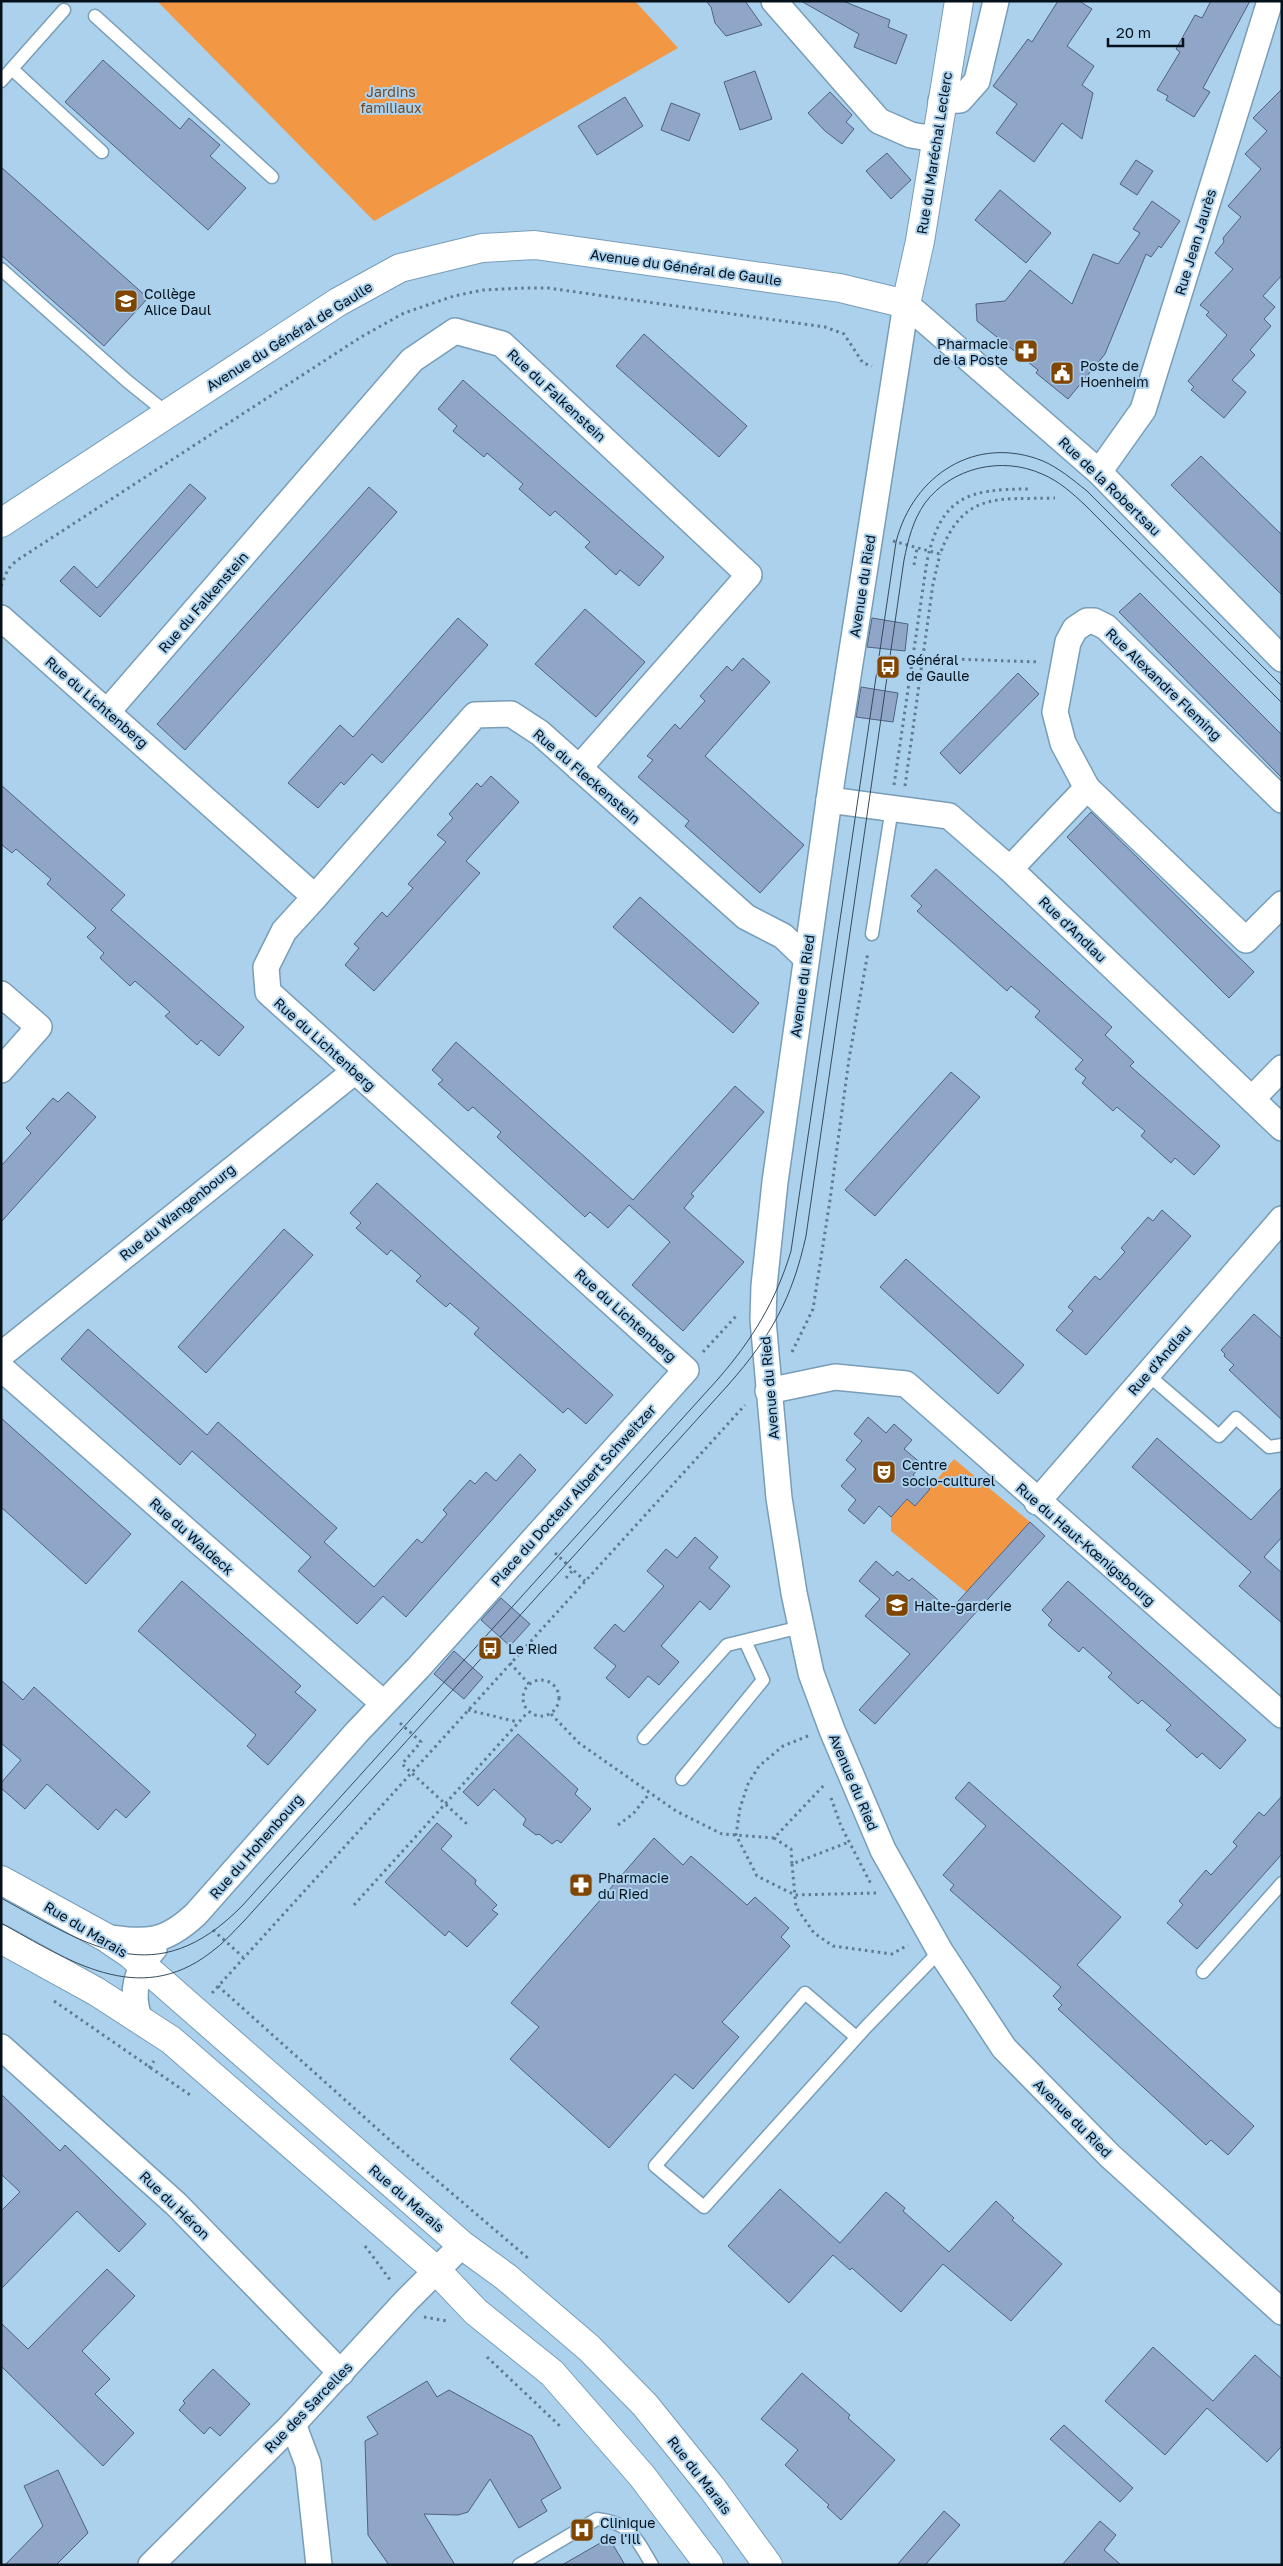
<svg xmlns="http://www.w3.org/2000/svg" width="1283" height="2566" font-family="'Golos Text',sans-serif">
<style>
.green{fill:#f29743}
.building{fill:#90a6c9;stroke:#4e6181}
.lines{fill:none;stroke-linecap:round;stroke-linejoin:round}
.lane-casing{stroke:#789db7;stroke-width:15}
.street-casing{stroke:#789db7;stroke-width:28}
.secondary-casing{stroke:#789db7;stroke-width:30}
.primary-casing{stroke:#789db7;stroke-width:30}
.path{stroke:#607b8f;stroke-width:3;stroke-dasharray:2.5 4;stroke-linecap:butt}
.lane{stroke:#fff;stroke-width:12}
.street{stroke:#fff;stroke-width:25}
.secondary{stroke:#fff;stroke-width:28}
.primary{stroke:#fff;stroke-width:28}
.tram{stroke:#364b5a;stroke-width:1}
.labels{text-anchor:middle;dominant-baseline:central;stroke-width:4;stroke-linejoin:round;paint-order:stroke}
.park-label{font-size:14px;fill:#724926;stroke:#abd1ed}
.street-label{font-size:14px;fill:#04111b;stroke:#abd1ed}
.poi-label{font-size:14px;fill:#04111b;stroke:#abd1ed;text-anchor:start}
</style>
<rect width="100%" height="100%" fill="#abd1ed"/>
<g class="green">
<path d="M157,1h478l43,47 -304,173z"/>
<path d="M954,1459l76,63 -64,70 -75,-61v-14l16,-18 8,7z"/>
</g>
<g class="building">
<path d="M706,1h39l17,24 -36,11 -11,-13 -4,-16z"/>
<path d="M801,1h42l47,19 -2,7 19,8 -11,29 -42,-17 5,-13z"/>
<path d="M1058,1h21l13,8 -25,37 27,20 -12,19 11,8 -11,46 -20,-16 -28,39 -38,-29 21,-29 -24,-18 35,-47 4,3z"/>
<path d="M1211,1h39l-47,87 7,4 -16,25 -28,-17 2,-4 -11,-6 23,-38 -4,-3 19,-34 7,3z"/>
<path d="M103,60l77,69 9,-11 31,27 -10,11 36,32 -38,42 -143,-128z"/>
<path d="M755,71l17,48 -32,11 -16,-48z"/>
<path d="M1282,89v186l-19,21 12,11 -11,12 7,7 -21,24 5,5 -23,25 14,12 -22,26 -33,-28 3,-3 -6,-6 39,-46 -21,-20 3,-3 -9,-7 33,-36 -18,-16 9,-11 -1,-4 18,-21 -13,-11 33,-37 -16,-15 22,-23 -14,-13z"/>
<path d="M830,92l22,23 -6,7 8,7 -12,15 -17,-13 -17,-18z"/>
<path d="M625,97l18,29 -46,29 -19,-29z"/>
<path d="M671,103l29,11 -11,27 -28,-11z"/>
<path d="M887,153l24,27 -20,19 -25,-28z"/>
<path d="M1136,160l17,11 -16,24 -17,-11z"/>
<path d="M1,167l147,131 -44,48 -103,-91z"/>
<path d="M1000,190l51,43 -25,30 -51,-43z"/>
<path d="M1152,201l28,20 -19,27 -2,-2 -8,11 -5,-3 -41,100 -37,45 -32,-26 2,-3 -61,-49 -1,-17 29,-3 25,-31 42,34 21,-50 25,10 22,-31 -7,-4z"/>
<path d="M644,334l103,92 -28,31 -103,-91z"/>
<path d="M463,380l201,177 -25,29 -19,-16 -4,5 -31,-28 5,-5 -35,-31 -5,5 -31,-27 4,-5 -36,-31 -3,4 -31,-26 4,-5 -19,-17z"/>
<path d="M1201,456l81,79v60l-111,-110z"/>
<path d="M190,484l16,14 -106,119 -40,-36 14,-15 23,22z"/>
<path d="M369,487l28,25 -212,238 -28,-26z"/>
<path d="M1140,593l142,142v43l-163,-166z"/>
<path d="M585,609l60,53 -49,55 -61,-53z"/>
<path d="M458,618l30,27 -106,118 -10,-9 -28,31 -3,-3 -23,26 -30,-25 52,-58 13,12z"/>
<path d="M872,618l36,6 -3,27 -38,-4z"/>
<path d="M743,658l27,24 -65,74 99,89 -44,48 -75,-67 4,-5 -51,-44 15,-17 -6,-4 28,-32 5,5 25,-28 -5,-5 27,-30 5,5z"/>
<path d="M1018,673l21,21 -79,80 -20,-21z"/>
<path d="M861,687l37,6 -5,29 -37,-5z"/>
<path d="M491,776l28,26 -53,59 14,12 -106,118 -29,-26 14,-17 -5,-4 28,-32 5,5 26,-29 -5,-4 38,-42 -9,-7 16,-17 -4,-4 28,-31 4,4z"/>
<path d="M1,785l124,110 -14,15 133,117 -25,29 -18,-16 -4,5 -32,-29 5,-4 -35,-31 -5,5 -30,-28 4,-5 -17,-16 9,-9 -49,-44 4,-5 -35,-30 -4,4 -11,-9z"/>
<path d="M1091,812l163,160 -25,26 -162,-161z"/>
<path d="M936,869l176,158 -7,8 29,27 -4,4 90,80 -26,29 -19,-17 -4,5 -30,-27 4,-5 -28,-24 -4,4 -31,-28 4,-5 -11,-9 8,-9 -48,-43 5,-6 -29,-25 -4,5 -90,-80 5,-5 -11,-10z"/>
<path d="M640,897l119,106 -26,30 -120,-106z"/>
<path d="M456,1042l177,158 102,-114 29,26 -73,82 3,2 -10,12 60,54 -61,69 -51,-46 38,-43 -41,-37 -21,23 -18,-16 -5,5 -88,-80 4,-5 -28,-25 -5,4 -30,-27 5,-4 -11,-10z"/>
<path d="M951,1072l29,25 -105,119 -30,-26z"/>
<path d="M68,1092l28,25 -95,105v-56l30,-33 -5,-5 27,-30 5,4z"/>
<path d="M377,1183l236,212 -27,29 -18,-16 -5,5 -89,-79 5,-6 -29,-25 -4,4 -30,-26 5,-5 -30,-26 -4,5 -31,-27 5,-5 -11,-10z"/>
<path d="M1162,1210l29,26 -105,119 -30,-25 17,-19 -5,-4 27,-31 5,4 25,-28 -4,-4 27,-31 5,4z"/>
<path d="M284,1229l29,26 -107,118 -28,-26z"/>
<path d="M906,1259l118,106 -26,29 -118,-107z"/>
<path d="M1254,1314l28,25v81l-53,-50 5,-5 -10,-9 1,-2 -4,-4z"/>
<path d="M88,1329l119,106 11,-13 119,106 -13,14 50,45 43,-48 5,4 25,-29 -4,-4 27,-30 5,4 11,-12 10,9 24,-27 16,16 -130,147 -23,-21 -26,28 -59,-53 13,-14 -119,-106 -12,14 -119,-106z"/>
<path d="M868,1417l18,16 8,-9 18,16 -8,9 18,15 -9,11 17,14 -15,17 -8,-7 -16,18 -12,-11 -15,18 -16,-14 8,-10 -15,-14 15,-17 -10,-9 16,-19 -8,-7z"/>
<path d="M1,1418l130,116 -45,50 -85,-77z"/>
<path d="M1157,1438l94,82 31,-33v50l-18,20 18,16v50l-43,-37 12,-14 -119,-105z"/>
<path d="M1030,1522l15,14 -170,188 -16,-14 51,-56 -45,-38 15,-17 -21,-18 17,-20 17,15 4,-5 12,10 3,-3 38,32z"/>
<path d="M695,1537l23,20 -9,11 21,18 -20,24 -10,-9 -39,45 18,16 -20,23 -11,-9 -19,22 -23,-20 10,-12 -22,-18 21,-24 9,8 40,-46 -17,-15 19,-22 11,9z"/>
<path d="M182,1581l119,105 -6,6 21,18 -48,55 -21,-19 9,-11 -118,-104z"/>
<path d="M1068,1581l178,159 -26,29 -18,-16 -5,5 -31,-28 5,-5 -29,-25 -4,4 -30,-27 4,-4 -29,-26 -4,5 -31,-27 4,-5 -10,-10z"/>
<path d="M501,1598l29,26 -20,22 -29,-26z"/>
<path d="M454,1651l29,26 -19,22 -30,-25z"/>
<path d="M1,1680l22,20 11,-13 116,105 -24,26 -10,-9 -18,21 -51,-46 -22,25 -24,-21v-5l20,-23 -20,-17z"/>
<path d="M518,1734l60,55 -3,5 16,15 -30,34 -4,-3 -5,4 -13,-10 -3,1 -13,-10 3,-6 -32,-30 -16,17 -15,-14z"/>
<path d="M969,1782l152,135 -44,48 177,161 -26,29 -17,-15 -5,5 -148,-136 4,-4 -9,-9 8,-9 -111,-97 4,-5 -11,-10 43,-49 -31,-28z"/>
<path d="M1282,1796v58l-85,95 -30,-26 16,-18 -4,-4 27,-31 5,5 26,-29 -4,-4 26,-30 5,4z"/>
<path d="M437,1823l15,13 -11,13 35,31 -1,4 22,21 -5,5 6,4 -31,33 -18,-16 -4,5 -60,-54z"/>
<path d="M654,1838l29,27 8,-9 56,49 8,-8 34,31 -8,9 9,9 -68,76 17,15 -46,52 -18,-15 -66,74 -99,-89 29,-32 -28,-24z"/>
<path d="M1,2094l59,57 5,-6 81,79 -27,28 -42,-41 -76,78v-78l19,-19 -19,-18z"/>
<path d="M780,2189l60,54 46,-51 19,16 -2,3 46,41 47,-51 18,17 -2,2 50,44 -51,57 -68,-57 -42,48 -49,-44 -2,2 -17,-15 -44,48 -61,-57z"/>
<path d="M107,2269l28,27 -53,55 28,28 -15,15 39,39 -31,33 -102,-100v-43l27,26z"/>
<path d="M1153,2347l60,54 42,-46 27,24v67l-15,16 -60,-54 -42,47 -60,-54z"/>
<path d="M213,2369l37,35 -30,32 -10,-9 -6,7 -25,-24 6,-7 -2,-2z"/>
<path d="M802,2373l48,42 -2,3 47,42 -54,60 -14,-13 2,-2 -44,-40 13,-15 -37,-31z"/>
<path d="M427,2381l10,16 12,-7 83,46 29,52 -20,12 6,11 -28,17 -29,-49 -22,33 -10,3 -34,-1 31,51h-66l-21,-30 -3,-94 13,-7 -11,-17z"/>
<path d="M1064,2425l69,63 -13,14 -70,-63z"/>
<path d="M58,2470l30,63 -32,32h-51l38,-39 -19,-40z"/>
<path d="M944,2511l16,14 -35,40h-28z"/>
<path d="M1100,2521l16,14 -12,15 17,15h-59z"/>
<path d="M609,2538l16,27h-63z"/>
</g>
<g class="lines">
<g class="lane-casing">
<g id="lane">
<path d="M95,16l177,161"/>
<path d="M12,69l90,83"/>
<path d="M1,81l63,-71"/>
<path d="M1,269l126,112 41,33"/>
<path d="M872,934l20,-126"/>
<path d="M1147,1374l72,62 17,-18 33,29 13,-2"/>
<path d="M644,1738l83,-93 74,-18"/>
<path d="M682,1779l81,-99 -18,-39"/>
<path d="M1203,1972l79,-89"/>
<path d="M856,2037l-51,-44 -150,173 49,41 162,-180 74,-76"/>
<path d="M519,2565l78,-46c34,4 39,19 55,46"/>
</g>
</g>
<g class="street-casing">
<g id="street">
<path d="M774,1l105,120 32,14 24,4"/>
<path d="M941,101l19,-1 17,-19 19,-80"/>
<path d="M906,304l-74,475 -57,403 -11,104 -1,34 16,178 15,95 17,80 21,57 51,120 57,101 64,97 106,108 172,156"/>
<path d="M906,304l193,168 183,187"/>
<path d="M1099,472l44,-62 127,-409"/>
<path d="M1,618l314,279 -31,34 -18,36 2,25 418,378 -268,298 -61,64 -161,182c-32,30 -49,29 -91,23"/>
<path d="M108,711l304,-351 43,-29 47,13 247,231 -170,193"/>
<path d="M829,800l120,16 61,53 272,259"/>
<path d="M1282,800l-176,-173 -12,-6h-7l-12,8 -7,13 -13,70 8,31 24,45 159,152 36,-36"/>
<path d="M1010,869l77,-81"/>
<path d="M315,897l160,-182 36,-1 29,19 206,184 37,19 23,22"/>
<path d="M1,994l38,33 -38,43"/>
<path d="M1252,1099l30,-31"/>
<path d="M1,1355l354,-284"/>
<path d="M1,1368l382,335"/>
<path d="M768,1391l67,-14 71,7 376,331"/>
<path d="M1037,1502l245,-283"/>
<path d="M139,2017c-9,-23 -2,-50 15,-68"/>
<path d="M1,2047l175,157 165,169"/>
<path d="M293,2424l15,40 11,101"/>
<path d="M151,2565l142,-141 113,-123 56,-56"/>
</g>
</g>
<g class="secondary-casing">
<path id="secondary" d="M1,523l337,-221 62,-34 82,-20 53,-3 305,43 66,16 14,-63 39,-240"/>
</g>
<g class="primary-casing">
<g id="primary">
<path d="M1,1880l104,57 25,17 332,291 44,32 83,71 56,57 67,83 56,77"/>
<path d="M1,1939l96,53 74,48 266,231 39,41 76,61 90,103 67,89"/>
</g>
</g>
<g class="path">
<path d="M893,541l47,13c24,-64 58,-54 115,-56"/>
<path d="M914,565l3,-17"/>
<path d="M1,586l7,-17 8,-8 345,-224 43,-24 50,-17 29,-6 42,-2h23l277,39 19,7 19,29 9,3"/>
<path d="M923,658l117,4"/>
<path d="M894,785l33,-224c14,-64 40,-72 101,-72"/>
<path d="M905,786l28,-202 7,-30"/>
<path d="M703,1352l35,-38"/>
<path d="M792,1352l21,-43 17,-109 19,-141 19,-107"/>
<path d="M555,1553l30,28"/>
<path d="M566,1578l7,-8"/>
<path d="M510,1663l19,21"/>
<circle cx="541" cy="1698" r="18"/>
<path d="M468,1710l50,12"/>
<path d="M551,1714l28,29 97,68 46,23 52,4 52,-55"/>
<path d="M400,1723l21,19 -19,22 65,60"/>
<path d="M808,1736l-25,10 -24,20 -11,18 -8,24 -4,27 21,41 38,19 81,-2"/>
<path d="M831,1798l10,28 31,60"/>
<path d="M618,1825l15,-11 16,-20"/>
<path d="M774,1838l17,11 1,15 57,-22"/>
<path d="M792,1864l4,43 18,26 19,13 59,8 16,-9"/>
<path d="M354,1905l174,-193"/>
<path d="M213,1930l30,27"/>
<path d="M218,1986l175,157 136,116"/>
<path d="M212,1993l533,-588"/>
<path d="M54,2001l139,96"/>
<path d="M149,2068l5,-7"/>
<path d="M365,2246l26,35"/>
<path d="M424,2317l23,4"/>
<path d="M487,2357l75,71"/>
</g>
<use href="#lane" class="lane"/>
<use href="#street" class="street"/>
<use href="#secondary" class="secondary"/>
<use href="#primary" class="primary"/>
<g class="tram">
<path d="M1,1898c90,49 155,95 241,8l476,-527c34,-39 58,-78 73,-128l105,-709c17,-67 80,-108 147,-81 16,7 30,19 44,30l195,195"/>
<path d="M1,1923c67,37 137,85 209,30 13,-9 23,-21 34,-32l485,-537c42,-48 63,-85 77,-148l98,-676c4,-20 9,-40 21,-57 27,-36 77,-47 117,-29 17,7 30,19 43,31l197,198"/>
</g>
</g>
<defs>
<g id="school-square" transform="scale(1.25)"><rect x="-9" y="-9" width="18" height="18" rx="4" fill="#804500" stroke="#abd1ed"/><path d="M0-5L7-2L0 1L-7-2ZM-4 1L0 2.5L4 1V4Q0 6-4 4Z" fill="#fff"/></g>
<g id="pharmacy-square" transform="scale(1.25)"><rect x="-9" y="-9" width="18" height="18" rx="4" fill="#804500" stroke="#abd1ed"/><path d="M-2-6h4v4h4v4h-4v4h-4v-4h-4v-4h4Z" fill="#fff"/></g>
<g id="civic-square" transform="scale(1.25)"><rect x="-9" y="-9" width="18" height="18" rx="4" fill="#804500" stroke="#abd1ed"/><path d="M-.6-6.5H3V-4.5H.6V-3L4-1V1h2V6H-6V1h2V-1L-.6-3ZM-1.2 2.5V6h2.4V2.5Z" fill="#fff"/></g>
<g id="bus-square" transform="scale(1.25)"><rect x="-9" y="-9" width="18" height="18" rx="4" fill="#804500" stroke="#abd1ed"/><path d="M-5-6H5V4H4V6H2V4H-2V6H-4V4H-5ZM-3.5-4V0h7V-4ZM-3.5 1.2v1.5H-2V1.2ZM2 1.2v1.5H3.5V1.2Z" fill="#fff"/></g>
<g id="theatre-square" transform="scale(1.25)"><rect x="-9" y="-9" width="18" height="18" rx="4" fill="#804500" stroke="#abd1ed"/><path d="M-5-5.5Q0-4 5-5.5V0Q5 5 0 6Q-5 5-5 0ZM-3.3-2.5H-1v1.5H-3.3ZM1-2.5H3.3v1.5H1ZM-2.8 1Q0 5.5 2.8 1Z" fill="#fff"/></g>
<g id="hospital-square" transform="scale(1.25)"><rect x="-9" y="-9" width="18" height="18" rx="4" fill="#804500" stroke="#abd1ed"/><path d="M-5-5h3v3.5h4V-5h3V5h-3V1.5h-4V5h-3Z" fill="#fff"/></g>
</defs>
<g fill-rule="evenodd">
<use href="#school-square" x="126" y="301"/>
<use href="#pharmacy-square" x="1026" y="351"/>
<use href="#civic-square" x="1062" y="373"/>
<use href="#bus-square" x="888" y="667"/>
<use href="#theatre-square" x="884" y="1472"/>
<use href="#school-square" x="897" y="1605"/>
<use href="#bus-square" x="490" y="1648"/>
<use href="#pharmacy-square" x="581" y="1885"/>
<use href="#hospital-square" x="582" y="2530"/>
</g>
<g class="labels">
<g class="park-label">
<text x="391" y="91">Jardins<tspan x="391" dy="16">familiaux</tspan></text>
</g>
<g class="street-label">
<text transform="translate(934 153) rotate(-81)">Rue du Maréchal Leclerc</text>
<text transform="translate(1195 242) rotate(-73)">Rue Jean Jaurès</text>
<text transform="translate(686 267) rotate(8)">Avenue du Général de Gaulle</text>
<text transform="translate(289 336) rotate(-32)">Avenue du Général de Gaulle</text>
<text transform="translate(557 395) rotate(43)">Rue du Falkenstein</text>
<text transform="translate(1110 486) rotate(44)">Rue de la Robertsau</text>
<text transform="translate(862 586) rotate(-81)">Avenue du Ried</text>
<text transform="translate(203 602) rotate(-49)">Rue du Falkenstein</text>
<text transform="translate(1164 684) rotate(44)">Rue Alexandre Fleming</text>
<text transform="translate(97 702) rotate(41)">Rue du Lichtenberg</text>
<text transform="translate(587 776) rotate(41)">Rue du Fleckenstein</text>
<text transform="translate(1073 929) rotate(44)">Rue d'Andlau</text>
<text transform="translate(802 986) rotate(-82)">Avenue du Ried</text>
<text transform="translate(325 1044) rotate(42)">Rue du Lichtenberg</text>
<text transform="translate(177 1212) rotate(-39)">Rue du Wangenbourg</text>
<text transform="translate(626 1315) rotate(42)">Rue du Lichtenberg</text>
<text transform="translate(1159 1360) rotate(-49)">Rue d'Andlau</text>
<text transform="translate(769 1388) rotate(-95)">Avenue du Ried</text>
<text transform="translate(573 1495) rotate(-48)">Place du Docteur Albert Schweitzer</text>
<text transform="translate(192 1536) rotate(42)">Rue du Waldeck</text>
<text transform="translate(1086 1544) rotate(41)">Rue du Haut-Kœnigsbourg</text>
<text transform="translate(854 1782) rotate(67)">Avenue du Ried</text>
<text transform="translate(256 1846) rotate(-49)">Rue du Hohenbourg</text>
<text transform="translate(86 1929) rotate(31)">Rue du Marais</text>
<text transform="translate(1073 2118) rotate(45)">Avenue du Ried</text>
<text transform="translate(407 2198) rotate(41)">Rue du Marais</text>
<text transform="translate(175 2205) rotate(44)">Rue du Héron</text>
<text transform="translate(308 2407) rotate(-46)">Rue des Sarcelles</text>
<text transform="translate(700 2475) rotate(52)">Rue du Marais</text>
</g>
<g class="poi-label">
<text x="144" y="293">Collège<tspan x="144" dy="16">Alice Daul</tspan></text>
<text x="1008" y="343" text-anchor="end">Pharmacie<tspan x="1008" dy="16">de la Poste</tspan></text>
<text x="1080" y="365">Poste de<tspan x="1080" dy="16">Hoenheim</tspan></text>
<text x="906" y="659">Général<tspan x="906" dy="16">de Gaulle</tspan></text>
<text x="902" y="1464">Centre<tspan x="902" dy="16">socio-culturel</tspan></text>
<text x="914" y="1605">Halte-garderie</text>
<text x="508" y="1648">Le Ried</text>
<text x="598" y="1877">Pharmacie<tspan x="598" dy="16">du Ried</tspan></text>
<text x="600" y="2522">Clinique<tspan x="600" dy="16">de l'Ill</tspan></text>
</g>
</g>
<rect width="1283" height="2566" fill="none" stroke="#04111b" stroke-width="5"/>
<path d="M1108 38v8h75v-8" fill="none" stroke="#04111b" stroke-width="2.5"/>
<text x="1116" y="38" font-size="15" fill="#04111b" stroke="#abd1ed" stroke-width="4" paint-order="stroke">20 m</text>
</svg>
